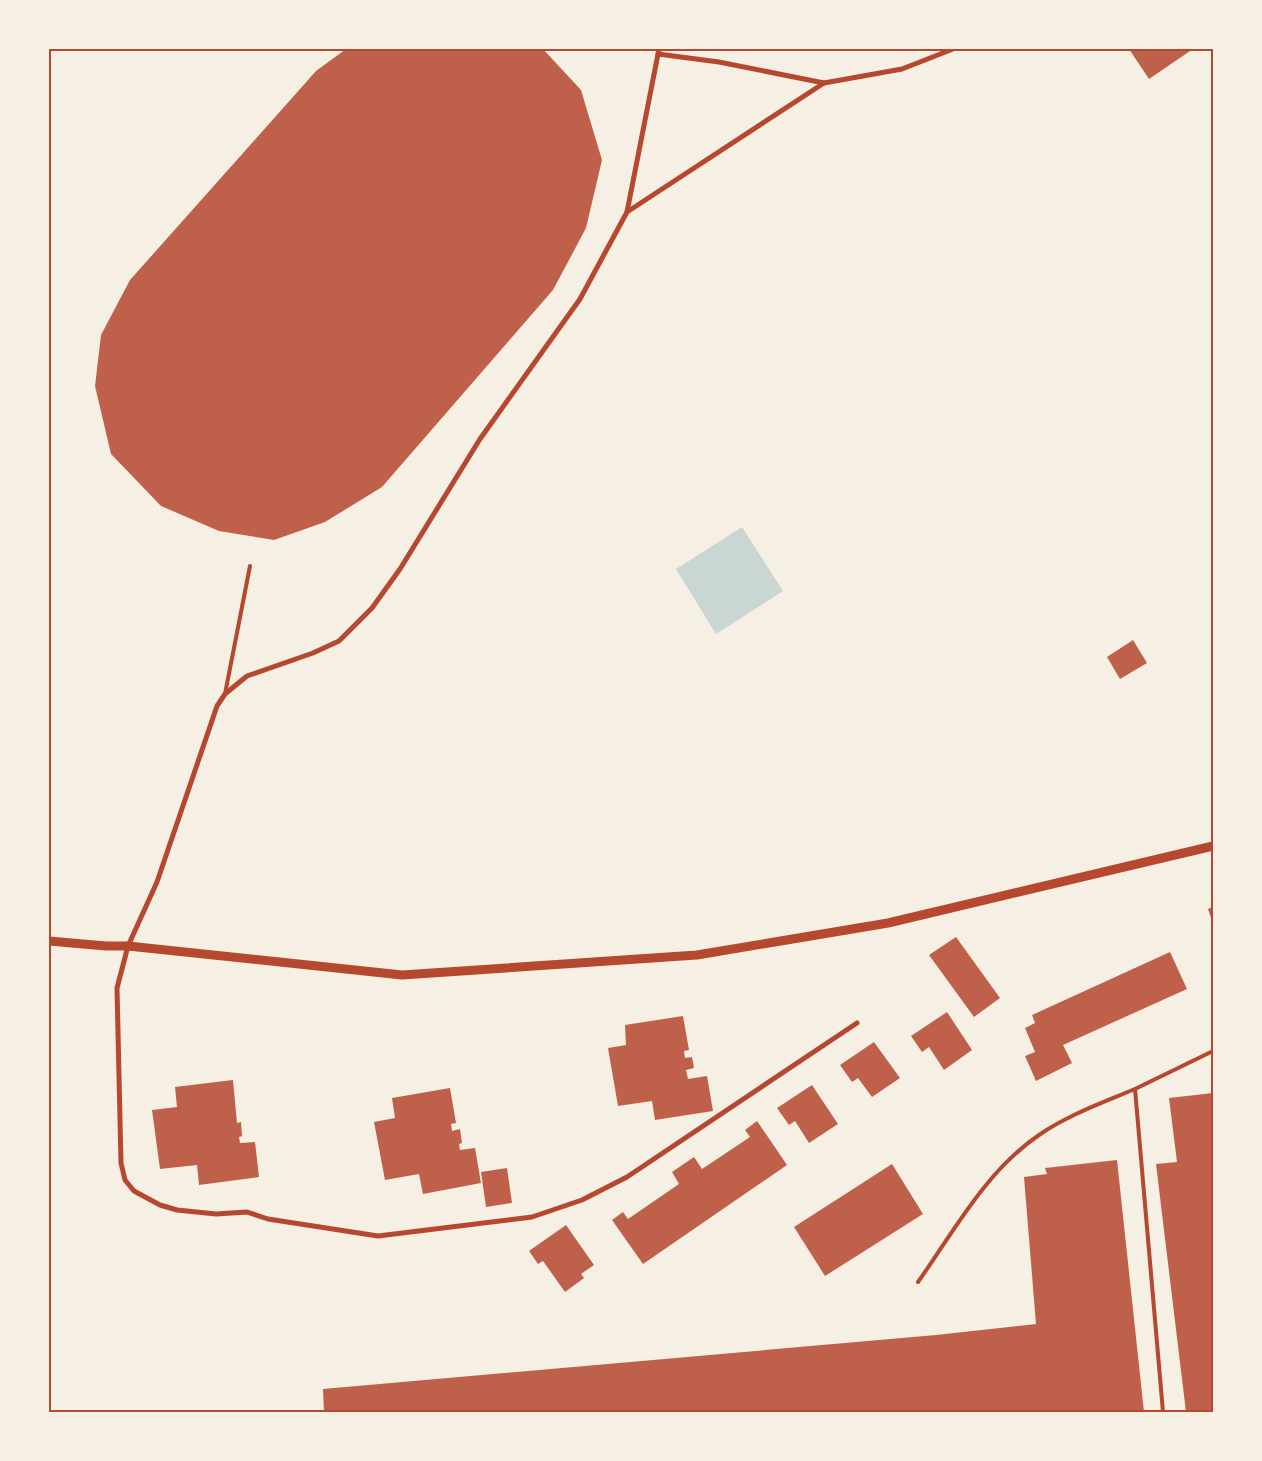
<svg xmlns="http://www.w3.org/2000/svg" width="1262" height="1461" font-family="Inter,sans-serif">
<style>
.water{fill:#c9d6d2}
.building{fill:#bf614a}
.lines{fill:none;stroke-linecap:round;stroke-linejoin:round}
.service{stroke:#b5482f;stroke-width:4}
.minor{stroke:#b5482f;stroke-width:5}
.tertiary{stroke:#b5482f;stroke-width:9}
.neatline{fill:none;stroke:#b5482f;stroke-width:2}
</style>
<rect width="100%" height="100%" fill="#f6efe4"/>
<path class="water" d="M742,527l41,64 -67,43 -40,-65z"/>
<g class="building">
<path d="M346,49h197l38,41 21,70 -16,68 -33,62 -171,197 -57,35 -51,18 -55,-9 -58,-25 -50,-52 -16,-68 6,-51 29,-55 186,-209z"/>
<path d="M1129,49h64l-44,30z"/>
<path d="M1133,640l14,23 -27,16 -13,-22z"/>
<path d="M1213,907v17l-5,-15z"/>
<path d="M956,937l44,61 -26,19 -45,-62z"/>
<path d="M1170,952l17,37 -124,56 9,18 -36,18 -11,-25 10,-4 -10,-24 10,-5 -3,-8z"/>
<path d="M947,1012l25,38 -28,20 -15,-23 -7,5 -11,-16z"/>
<path d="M683,1016l6,34 -5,1 1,7 7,-1 2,11 -8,2 2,9 19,-3 6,35 -58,9 -3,-19 -34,5 -10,-58 18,-3 -1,-20z"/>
<path d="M874,1042l26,36 -28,19 -14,-19 -6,4 -12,-17z"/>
<path d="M233,1080l4,43 4,-1 1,14 -3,1 1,6 15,-1 4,35 -60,8 -2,-20 -37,4 -8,-59 25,-3 -2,-20z"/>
<path d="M812,1085l26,39 -29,19 -14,-22 -6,4 -12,-17z"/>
<path d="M450,1088l6,35 -5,1 1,7 8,-2 2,14 -3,1 1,6 15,-2 6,35 -58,11 -4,-20 -34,6 -11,-58 21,-4 -3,-20z"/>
<path d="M1213,1093v319h-27l-30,-248 21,-2 -8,-64z"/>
<path d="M757,1121l30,44 -144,99 -31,-44 11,-8 5,7 51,-35 -7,-12 22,-15 8,12 48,-32 -5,-7z"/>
<path d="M1117,1160l27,252h-820l-1,-23 613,-54 100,-11 -12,-147 23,-3 -2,-6z"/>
<path d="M892,1164l31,50 -98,62 -31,-49z"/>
<path d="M507,1168l5,35 -26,4 -5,-35z"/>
<path d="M566,1225l28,40 -13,9 3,4 -19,14 -22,-31 -5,3 -9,-13z"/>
</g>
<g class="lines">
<g class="service">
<path d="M225,694l25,-128"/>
<path d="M918,1282c36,-51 68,-111 121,-147 29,-20 63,-32 96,-46"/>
<path d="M1163,1412l-28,-323 78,-38"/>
</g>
<g class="minor">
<path d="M659,49l-32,163 -47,87 -100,140 -80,130 -28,39 -33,33 -26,12 -66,23 -22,18 -8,12 -60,176 -29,64 -11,42 4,175 4,17 9,11 26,14 17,5 39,4 31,-2 21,7 110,17 154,-19 50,-17 45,-23 230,-154"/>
<path d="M658,54l61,8 105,21 78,-14 51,-20"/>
<path d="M627,212l197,-129"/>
</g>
<path class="tertiary" d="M49,941l57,5h22l274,29 295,-20 191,-32 325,-77"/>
</g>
<rect width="1262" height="1461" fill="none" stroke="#f6efe4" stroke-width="100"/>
<rect x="50" y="50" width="1162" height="1361" class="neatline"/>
</svg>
